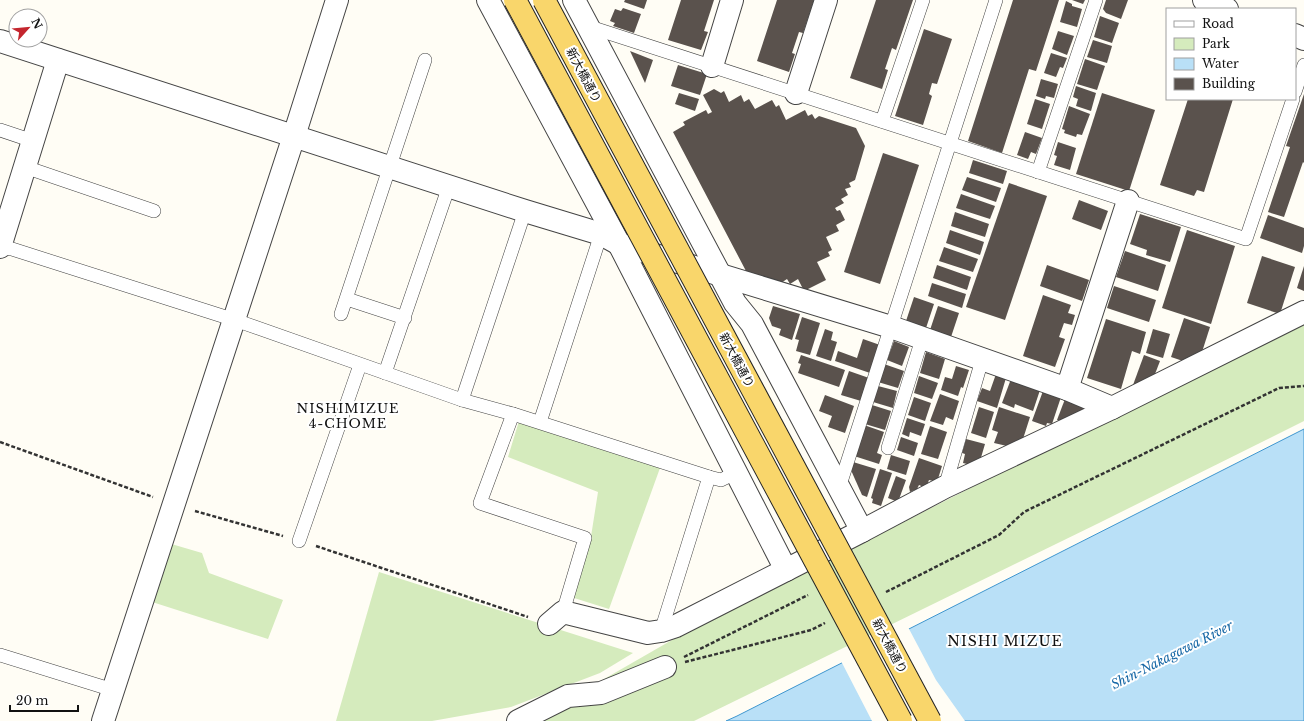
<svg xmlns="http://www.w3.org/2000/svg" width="1304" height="721" font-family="'Libre Baskerville','Noto Sans JP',serif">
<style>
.green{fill:#d5ebbd}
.water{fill:#b9e0f7;stroke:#3f96cf}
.pier{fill:#fffdf5}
.building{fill:#5a524d}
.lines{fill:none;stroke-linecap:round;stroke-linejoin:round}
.service-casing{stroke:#444;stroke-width:14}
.minor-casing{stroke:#444;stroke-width:24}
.path{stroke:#333;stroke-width:2.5;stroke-dasharray:4 2;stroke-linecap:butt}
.service{stroke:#fff;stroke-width:13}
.minor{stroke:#fff;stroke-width:22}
.primary-bridge-casing{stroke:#222;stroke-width:24;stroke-linecap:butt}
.primary-bridge{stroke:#f9d66b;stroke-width:22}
.labels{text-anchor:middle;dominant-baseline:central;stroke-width:4;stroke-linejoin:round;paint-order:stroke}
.street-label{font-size:12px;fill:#111;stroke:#fff}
.neighbourhood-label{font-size:13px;letter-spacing:1px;fill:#111;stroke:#fff}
.water-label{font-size:13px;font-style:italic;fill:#1768a6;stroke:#fff}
.quarter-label{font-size:14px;letter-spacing:1px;fill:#111;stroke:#fff}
</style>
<rect width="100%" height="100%" fill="#fffdf5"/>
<g class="green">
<path d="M1304,318v103l-205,102 -405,198h-163l141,-81z"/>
<path d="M519,421l141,47 -51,141 -38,-12 19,-54 8,-51 -90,-35z"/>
<path d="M168,543l34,10 7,20 74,27 -15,39 -119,-38z"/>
<path d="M379,572l254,81 -33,20 -89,34 -79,14h-96z"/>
</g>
<path class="water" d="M1304,429v292h-578l11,-5z"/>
<path class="pier" d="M908,627l28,53 29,41h-93l-31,-60z"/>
<g class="building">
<path d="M625,0h22l-3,9 -20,-7z"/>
<path d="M681,0h33l-10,31 4,1 -7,18 -33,-10z"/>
<path d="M777,0h37l-11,33 -4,-1 -7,21 3,1 -6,18 -32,-11z"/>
<path d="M876,0h37l-17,50 -4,-2 -7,21 3,1 -6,19 -32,-11z"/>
<path d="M1013,0h46l-23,71 -7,-2 -27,84 -34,-12z"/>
<path d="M1072,0h13l-2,4z"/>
<path d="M1106,0h22l-7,19 -15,-6 -3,-4z"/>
<path d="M1066,1l6,3v2l10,3 -5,18 -17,-5z"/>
<path d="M623,8l18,6 -7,19 -21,-7 2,-3 -5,-2 5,-12 6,2z"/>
<path d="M1100,16l19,7 -7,20 -18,-6z"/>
<path d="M924,29l28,10 -15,45 -5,-1 -3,11 3,2 -9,29 -28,-9z"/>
<path d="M1058,31l16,5 -7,19 -15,-6z"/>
<path d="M1093,40l19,6 -5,17 -20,-6z"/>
<path d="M630,51l23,9 -8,23z"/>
<path d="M1051,53l16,5 -4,10 -3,-1 -4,10 -12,-4z"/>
<path d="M1085,59l20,7 -8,24 -20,-6z"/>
<path d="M678,65l29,9 -7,21 -29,-9z"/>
<path d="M1041,79l17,5 -4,14 -8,-2 -1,3 -9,-3z"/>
<path d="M1076,86l20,7 -5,18 -15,-5 2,-7 -5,-2z"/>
<path d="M714,89l7,4 3,-2 5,11 12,-7 3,7 5,-3 6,10 17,-9 4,7 3,-2 7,15 19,-10 3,6 4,-2 3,5 4,-3 37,12 9,18 -10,34 -6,3 2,4 -6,2 3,6 -7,4 3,4 -9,5 2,3 3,-1 5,10 -9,5 3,6 -13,6 6,13 -4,2 2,4 -13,6 9,18 -22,11 -6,-12 -8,5 -3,-5 -6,4 -35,-12 -73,-139 12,-7 -2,-3 23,-12 2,4 4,-2 -9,-17z"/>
<path d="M679,93l20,6 -4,12 -20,-7z"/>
<path d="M1102,93l53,17 -26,81 -53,-17z"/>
<path d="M1304,94v69l-1,-1 -19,55 -16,-5 22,-65 -4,-1z"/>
<path d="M1035,99l15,5 -8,25 -15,-5z"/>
<path d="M1188,99h45l-29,93 -7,-2 -3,6 -34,-11z"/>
<path d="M1069,106l21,8 -8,21 -5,-1 -1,3 -12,-4 1,-3 -3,-1z"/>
<path d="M1025,132l17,6 -6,16 -5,-2 -3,7 -11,-4z"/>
<path d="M1058,142l18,6 -6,22 -16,-5 3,-9 -3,-1z"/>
<path d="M883,153l36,12 -39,119 -36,-12z"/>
<path d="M973,160l34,11 -4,13 -34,-11z"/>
<path d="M967,177l34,11 -5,14 -34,-12z"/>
<path d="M1009,183l38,13 -42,124 -39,-13z"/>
<path d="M961,194l34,12 -5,13 -34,-11z"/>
<path d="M1079,200l29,11 -7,19 -29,-11z"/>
<path d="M955,212l34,12 -4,13 -34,-11z"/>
<path d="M1140,214l41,13 -11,35 -24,-7 1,-5 -17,-6z"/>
<path d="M1268,215l36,13v18l-2,7 -42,-15z"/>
<path d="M950,230l34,12 -4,13 -34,-12z"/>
<path d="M1187,230l48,16 -24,78 -49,-16z"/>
<path d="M944,247l34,12 -5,13 -34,-11z"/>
<path d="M1125,251l41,14 -8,26 -42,-14z"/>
<path d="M1262,256l33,11 -15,47 -33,-11z"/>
<path d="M937,265l34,12 -4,13 -34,-12z"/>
<path d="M1047,265l42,15 -7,21 -42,-15z"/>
<path d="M1304,266v25l-7,-3z"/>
<path d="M932,283l34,11 -4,14 -34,-12z"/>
<path d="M1114,286l42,14 -7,22 -42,-14z"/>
<path d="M1043,295l28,10 -3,8 7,2 -3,10 -8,-2 -5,14 6,2 -10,28 -32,-11z"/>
<path d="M914,297l20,7 -8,24 -20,-7z"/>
<path d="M773,306l27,8 -8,26 -13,-5 2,-6 -9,-3 -3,-8z"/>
<path d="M938,306l21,7 -8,24 -21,-7z"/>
<path d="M802,317l18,6 -10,32 -14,-4 3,-11 -4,-1z"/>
<path d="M1184,318l26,9 -8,25 -19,9 -12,-4z"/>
<path d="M1106,319l40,13 -6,22 -8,-3 -11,38 -34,-11z"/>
<path d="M825,329l8,3 -2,8 6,2 -6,19 -15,-5z"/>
<path d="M1153,329l17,5 -7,24 -17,-5z"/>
<path d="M863,339l17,6 -10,28 -35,-12 3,-10 19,7z"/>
<path d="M894,341l15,6 -7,19 -15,-6z"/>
<path d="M926,352l19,7 -6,20 -19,-6z"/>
<path d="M801,355l44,15 -6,17 -41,-14 3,-9 -3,-1z"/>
<path d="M1144,355l16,6 -5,13 -22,11z"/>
<path d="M884,364l20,7 -6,17 -20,-6z"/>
<path d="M956,366l13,4 -6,18 -2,-1 -3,9 -17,-6 4,-13 7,2z"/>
<path d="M849,371l20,7 -8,23 -20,-6z"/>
<path d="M996,374l10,4 -9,30 -20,-7 5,-13 8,3z"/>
<path d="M919,376l19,7 -6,16 -18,-6z"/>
<path d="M1011,379l29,11 -7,21 -18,-7 -1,4 -12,-5z"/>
<path d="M878,386l19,5 -4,17 -20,-6z"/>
<path d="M1043,391l18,6 -9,27 -5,-1 -1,3 -14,-5z"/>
<path d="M940,394l19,7 -6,19 -7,-3 -3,8 -13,-4z"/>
<path d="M825,395l29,11 -9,27 -17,-6 4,-11 -13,-5z"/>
<path d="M914,397l17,6 -6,18 -17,-6z"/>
<path d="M1065,399l25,8 -25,16 -8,-3z"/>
<path d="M872,405l19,6 -6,19 -20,-6z"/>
<path d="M979,407l15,5 -8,26 -15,-5z"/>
<path d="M999,407l31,10 -7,22 -16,7 -13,-3 4,-11 -6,-2z"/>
<path d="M907,418l18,6 -4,12 -11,-4 -1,5 -7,-3z"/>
<path d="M864,425l20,7 -7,21 5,2 -3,9 -25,-8z"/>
<path d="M930,426l17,6 -9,27 -17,-5z"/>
<path d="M901,437l17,6 -4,13 -17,-6z"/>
<path d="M966,439l19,5 -5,17 -9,4 -8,-2 2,-9 -3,-1z"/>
<path d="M891,455l19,6 -4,14 -19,-6z"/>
<path d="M919,458l23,8 -5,16 -8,-2 -3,8 -7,-3 -2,4 -7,3 -1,-5z"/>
<path d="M853,462l23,7 -9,28 -5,-2 -12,-27z"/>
<path d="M880,469l12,4 -11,33 -9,-3 1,-4 -2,-1z"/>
<path d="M896,476l10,4 -8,22 -10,-4z"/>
</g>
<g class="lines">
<g class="service-casing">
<g id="service">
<path d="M587,26l659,213 47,-140"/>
<path d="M1295,92l9,-27"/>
<path d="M882,121l41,-121"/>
<path d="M0,130l33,11"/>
<path d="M25,167l129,44"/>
<path d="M1038,172l58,-172"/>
<path d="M0,248l12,1 223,71 227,80 51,14 196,63 12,3 14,-7"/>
<path d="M347,299l58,19"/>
<path d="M341,314l84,-254"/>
<path d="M385,373l64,-187"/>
<path d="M462,400l63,-189"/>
<path d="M513,414l-33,89 105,35 -22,74"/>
<path d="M540,422l61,-188"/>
<path d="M888,448l34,-109"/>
<path d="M945,487l37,-127"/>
<path d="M839,488l157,-488"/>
<path d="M299,541l61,-176"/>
<path d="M661,631l48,-154"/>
<path d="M0,655l113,35"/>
</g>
</g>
<g class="minor-casing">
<g id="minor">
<path d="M488,0l131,244 167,326 76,-39 -110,-207 -17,-21 -161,-303"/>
<path d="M1204,0l23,9"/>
<path d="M1295,35l9,4"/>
<path d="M0,41l525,170 76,23 18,10 272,83 176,62 45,19"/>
<path d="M712,66l20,-66"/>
<path d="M796,93l30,-93"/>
<path d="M0,247l58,-187"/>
<path d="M1067,389l61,-188"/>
<path d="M862,531l83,-44 167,-79 192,-96"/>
<path d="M549,624l14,-12 85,21 13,-2 15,-5 110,-56"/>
<path d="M103,721l191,-585 43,-136"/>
<path d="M518,721l50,-25 33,-3 64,-26"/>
</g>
</g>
<g class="path">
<path d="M0,442l153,55"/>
<path d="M195,511l88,25"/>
<path d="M316,546l212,71"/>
<path d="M886,592l113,-57 25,-23 255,-124 25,-2"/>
<path d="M684,657l124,-62"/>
<path d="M685,662l126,-32 14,-7"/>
</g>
<use href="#service" class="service"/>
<use href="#minor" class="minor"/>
<g class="primary-bridge-casing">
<g id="primary-bridge">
<path d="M515,0l386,721"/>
<path d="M544,0l386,721"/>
</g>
</g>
<use href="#primary-bridge" class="primary-bridge"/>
</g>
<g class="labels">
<g class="street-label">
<text transform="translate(584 75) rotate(62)">新大橋通り</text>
<text transform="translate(737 360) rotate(62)">新大橋通り</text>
<text transform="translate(890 646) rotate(62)">新大橋通り</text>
</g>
<g class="neighbourhood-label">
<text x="348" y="408">NISHIMIZUE<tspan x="348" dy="15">4-CHOME</tspan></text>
</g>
<g class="water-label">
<text transform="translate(1172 655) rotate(-27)">Shin-Nakagawa River</text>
</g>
<g class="quarter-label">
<text x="1005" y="641">NISHI MIZUE</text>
</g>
</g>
<rect x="1166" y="8" width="130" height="92" fill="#ffffff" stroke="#a0a0a0"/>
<rect x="1174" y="21" width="20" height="6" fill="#ffffff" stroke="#a0a0a0"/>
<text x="1202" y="28" font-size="12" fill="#111111">Road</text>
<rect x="1174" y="38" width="20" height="12" fill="#d5ebbd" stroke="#a0a0a0"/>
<text x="1202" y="48" font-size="12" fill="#111111">Park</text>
<rect x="1174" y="58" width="20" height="12" fill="#b9e0f7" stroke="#a0a0a0"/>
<text x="1202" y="68" font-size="12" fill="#111111">Water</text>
<rect x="1174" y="78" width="20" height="12" fill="#5a524d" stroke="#a0a0a0"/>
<text x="1202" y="88" font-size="12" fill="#111111">Building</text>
<g transform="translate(28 28) rotate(63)"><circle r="19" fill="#ffffff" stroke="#a0a0a0"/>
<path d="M0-3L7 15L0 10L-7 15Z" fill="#c4262e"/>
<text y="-6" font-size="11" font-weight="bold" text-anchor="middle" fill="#111111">N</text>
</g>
<path d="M10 705v6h68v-6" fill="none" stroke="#111111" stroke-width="2"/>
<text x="16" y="705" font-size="12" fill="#111111" stroke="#ffffff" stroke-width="3" paint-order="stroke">20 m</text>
</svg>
